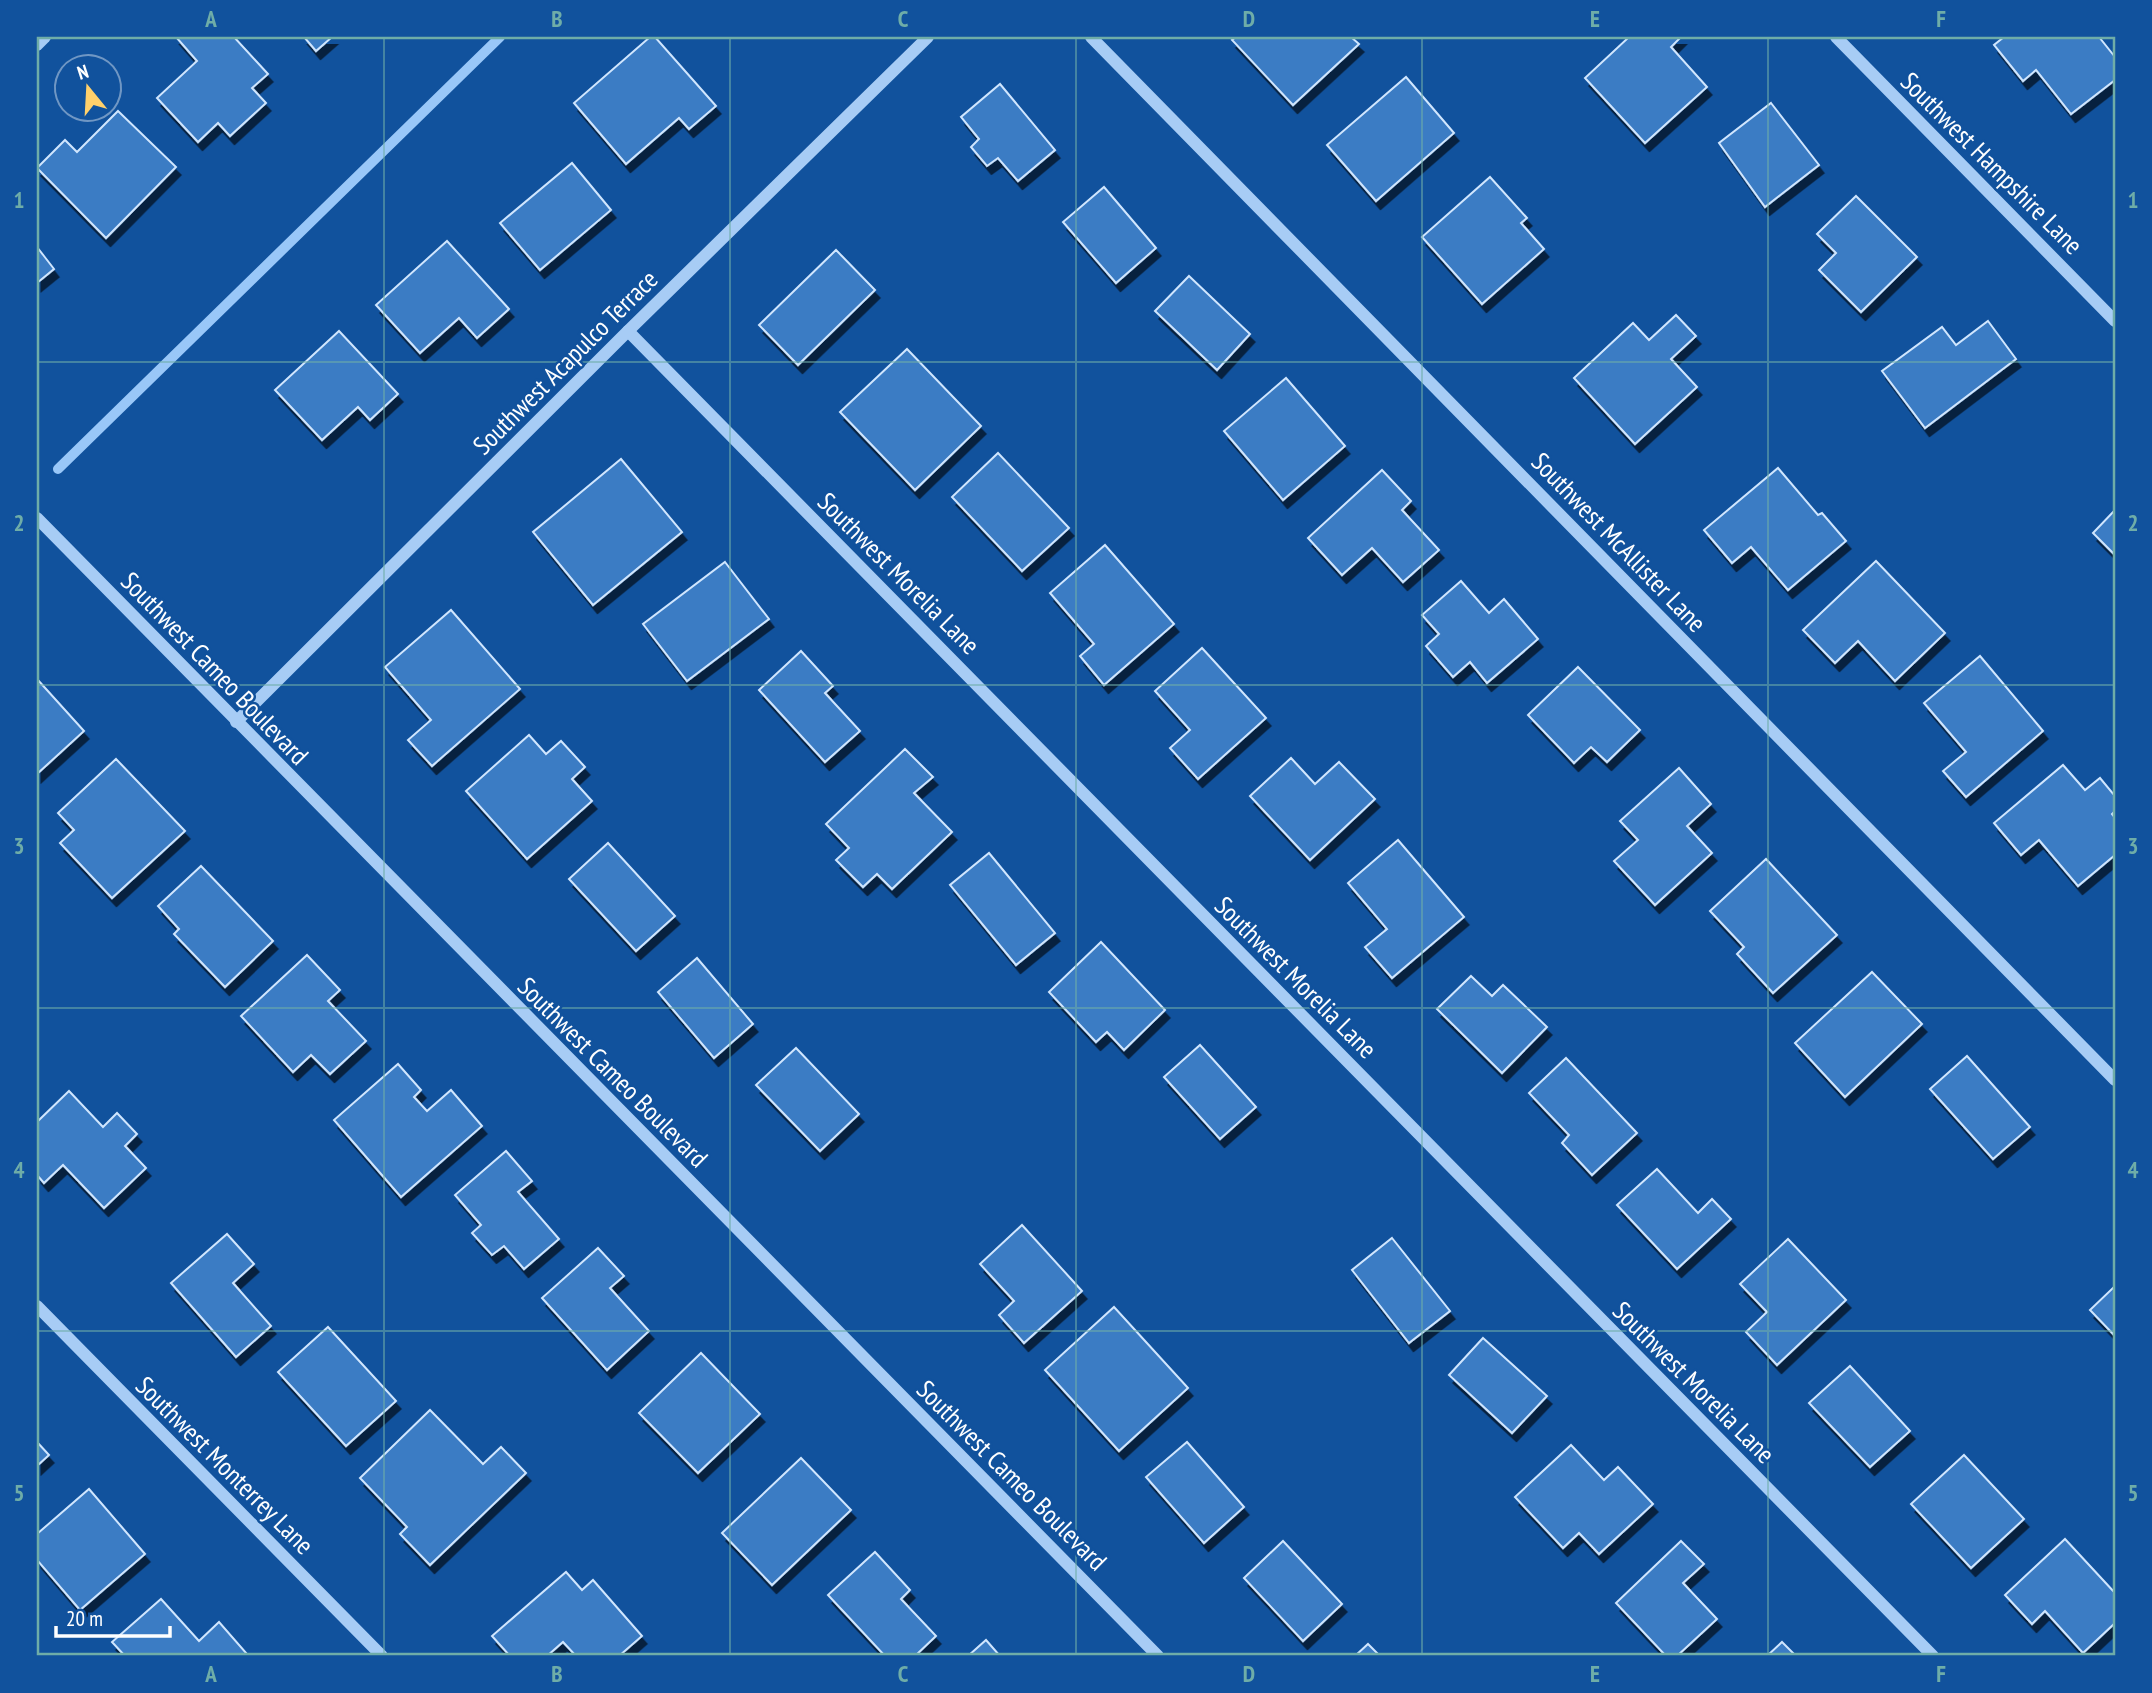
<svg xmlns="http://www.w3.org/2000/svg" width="2152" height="1693" font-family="'PT Sans Narrow',sans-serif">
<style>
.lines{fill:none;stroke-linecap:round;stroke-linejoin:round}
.stream{stroke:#99c7f8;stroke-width:10}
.building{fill:#3a7bc4;stroke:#d0e6fe;stroke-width:2;filter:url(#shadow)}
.minor{stroke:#a7ccf5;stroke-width:12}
.grid{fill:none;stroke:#6fada8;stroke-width:2;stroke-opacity:0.55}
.labels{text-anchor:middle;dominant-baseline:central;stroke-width:5;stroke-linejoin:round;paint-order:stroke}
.street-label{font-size:26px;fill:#fff;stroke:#11529d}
.neatline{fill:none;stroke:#6fada8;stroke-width:2.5}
.grid-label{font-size:23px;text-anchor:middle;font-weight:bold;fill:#6fada8}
</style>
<defs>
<filter id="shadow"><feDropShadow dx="4.5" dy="8" stdDeviation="0" flood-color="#0009"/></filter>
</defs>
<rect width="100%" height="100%" fill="#11529d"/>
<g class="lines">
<path class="stream" d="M58,469l442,-432"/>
</g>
<g class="building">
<path d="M176,37h58l34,37 -16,14 14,15 -36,33 -12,-13 -20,19 -41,-44 40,-37z"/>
<path d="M304,37h28l-16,14z"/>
<path d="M650,37h5l61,69 -27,23 -10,-11 -53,46 -52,-61z"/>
<path d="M1236,37h115l8,7 -66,61 -61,-65z"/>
<path d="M1629,37h52l-10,10 36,40 -62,56 -60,-65z"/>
<path d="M2004,37h95l16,20v23l-44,34 -35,-44 -13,11 -29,-36z"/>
<path d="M1406,77l48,56 -78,68 -49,-56z"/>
<path d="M1000,84l55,66 -37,31 -20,-23 -11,8 -16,-19 8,-8 -18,-22z"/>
<path d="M1771,103l48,62 -54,42 -46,-64z"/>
<path d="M118,111l58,56 -70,71 -69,-70 28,-28 12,12z"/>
<path d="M572,163l39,47 -71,60 -40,-47z"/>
<path d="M1490,177l37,41 -6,5 23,26 -62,55 -60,-67z"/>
<path d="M1104,187l52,61 -40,35 -53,-61z"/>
<path d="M1856,196l61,61 -56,55 -42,-42 17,-17 -19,-19z"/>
<path d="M447,241l62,68 -32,29 -18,-20 -39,35 -44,-48z"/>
<path d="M37,247l17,22 -17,14z"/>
<path d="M836,250l39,40 -77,75 -39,-40z"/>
<path d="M1189,276l61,58 -33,36 -62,-59z"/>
<path d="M1676,315l20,21 -25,23 26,28 -62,57 -61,-66 59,-55 16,17z"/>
<path d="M1988,321l28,38 -91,69 -43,-57 60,-44 14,18z"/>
<path d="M339,331l59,63 -28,26 -12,-13 -36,33 -47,-50z"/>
<path d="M907,349l74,77 -66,64 -75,-78z"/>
<path d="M1286,378l59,68 -62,54 -59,-69z"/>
<path d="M998,453l71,75 -47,43 -70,-74z"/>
<path d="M621,459l61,73 -89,73 -60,-73z"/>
<path d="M1778,468l40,47 4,-2 24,28 -58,49 -37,-43 -19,16 -28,-33z"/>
<path d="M1382,470l29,31 -9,9 37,40 -36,32 -31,-34 -30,27 -34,-37z"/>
<path d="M2115,510v45l-22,-22z"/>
<path d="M1105,545l69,79 -70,61 -24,-29 14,-12 -44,-51z"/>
<path d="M1876,561l69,72 -50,48 -37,-40 -23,22 -32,-33z"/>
<path d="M725,562l44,57 -82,62 -44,-57z"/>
<path d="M1461,581l28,32 15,-14 34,40 -51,44 -17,-21 -17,15 -27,-31 13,-12 -17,-19z"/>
<path d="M451,610l69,79 -88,77 -24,-26 23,-20 -46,-53z"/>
<path d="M1202,648l64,70 -68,61 -28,-31 20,-18 -35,-39z"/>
<path d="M801,651l32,35 -8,7 35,38 -35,31 -66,-72z"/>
<path d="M1980,656l63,75 -77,66 -23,-26 23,-19 -42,-49z"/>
<path d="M1578,667l62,63 -33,32 -16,-15 -17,16 -46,-48z"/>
<path d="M37,679l47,52 -47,43z"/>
<path d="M529,735l17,19 15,-13 24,26 -13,12 20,22 -65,58 -61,-68z"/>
<path d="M905,749l28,28 -19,16 38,39 -60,57 -15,-15 -14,13 -27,-27 13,-12 -23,-24z"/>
<path d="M1291,758l24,26 24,-22 36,37 -65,61 -60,-64z"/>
<path d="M116,759l69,72 -73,67 -52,-55 14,-13 -16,-17z"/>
<path d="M2063,765l22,25 15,-12 15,18v15l-3,3 3,4v37l-37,31 -39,-46 -18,15 -27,-32z"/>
<path d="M1679,768l32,36 -24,22 25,27 -57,52 -41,-44 24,-21 -18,-19z"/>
<path d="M1398,840l66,77 -72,61 -27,-31 22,-18 -39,-46z"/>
<path d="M608,843l67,73 -39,35 -67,-72z"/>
<path d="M989,853l66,80 -39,32 -66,-80z"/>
<path d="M1766,859l71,76 -64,58 -36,-39 7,-7 -34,-36z"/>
<path d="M201,866l72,75 -48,46 -51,-53 5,-5 -21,-23z"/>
<path d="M1101,942l64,68 -41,40 -17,-18 -11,10 -47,-50z"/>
<path d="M307,955l33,35 -12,11 38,40 -36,33 -19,-19 -18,17 -52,-56z"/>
<path d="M697,958l56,66 -39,34 -56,-66z"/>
<path d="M1872,972l50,52 -77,73 -50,-54z"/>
<path d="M1471,976l21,20 11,-11 44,42 -45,46 -65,-64z"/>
<path d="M1200,1045l56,62 -36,32 -56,-62z"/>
<path d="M796,1048l63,66 -39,37 -64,-66z"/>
<path d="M1967,1056l63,71 -37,32 -63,-70z"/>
<path d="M1566,1058l71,75 -45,42 -30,-32 7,-8 -40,-42z"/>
<path d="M398,1064l23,26 -7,7 13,14 24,-21 31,36 -81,71 -67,-77z"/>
<path d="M69,1091l34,36 14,-14 20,21 -12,12 21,22 -42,40 -41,-43 -19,18 -7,-8v-53z"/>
<path d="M506,1151l26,30 -14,11 41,47 -35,30 -20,-23 -12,9 -20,-22 9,-8 -26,-30z"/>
<path d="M1657,1169l41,44 14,-14 19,20 -54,50 -60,-64z"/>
<path d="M1022,1225l60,66 -58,52 -25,-28 15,-14 -34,-37z"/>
<path d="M227,1234l27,30 -21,19 38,43 -35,31 -65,-74z"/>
<path d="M1392,1238l58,73 -41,32 -57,-73z"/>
<path d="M1788,1239l58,61 -69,65 -31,-33 21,-20 -27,-28z"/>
<path d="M598,1248l26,28 -14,12 39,43 -42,39 -65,-72z"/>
<path d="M2115,1286v50l-25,-26z"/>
<path d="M1114,1307l74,81 -69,63 -74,-81z"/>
<path d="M328,1327l68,74 -50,45 -68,-74z"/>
<path d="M1483,1338l64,58 -35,37 -63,-58z"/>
<path d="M701,1353l59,61 -62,59 -59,-60z"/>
<path d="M1850,1366l60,65 -40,36 -61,-64z"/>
<path d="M430,1410l53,54 18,-17 25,26 -96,92 -30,-31 7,-7 -47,-49z"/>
<path d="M37,1442l12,13 -12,11z"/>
<path d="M1187,1442l57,65 -40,36 -58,-66z"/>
<path d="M1571,1445l33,35 14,-13 35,37 -54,50 -20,-21 -16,15 -48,-51z"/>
<path d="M1964,1455l60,64 -53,49 -60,-64z"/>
<path d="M801,1458l50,52 -79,75 -50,-52z"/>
<path d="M89,1489l56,65 -65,56 -43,-50v-26z"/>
<path d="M2065,1539l50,54v30l-32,30 -38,-42 -13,13 -27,-29z"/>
<path d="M1283,1541l59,63 -39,37 -59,-63z"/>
<path d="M1681,1541l23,23 -21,19 34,36 -40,37h-11l-50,-53z"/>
<path d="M875,1552l35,38 -9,9 35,37 -21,20h-30l-57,-61z"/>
<path d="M566,1572l16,18 11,-10 49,56 -23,20h-43l-13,-14 -16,14h-37l-18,-20z"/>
<path d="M161,1599l38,42 20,-19 28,32 -3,2h-119l-13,-14z"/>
<path d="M986,1640l14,16h-32z"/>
<path d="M1782,1642l14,14h-29z"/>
<path d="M1368,1644l12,12h-25z"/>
</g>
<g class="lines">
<g class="minor">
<path d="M1091,37l1024,1043"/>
<path d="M1836,37l279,284"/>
<path d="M37,45l8,-8"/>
<path d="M628,331l1305,1325"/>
<path d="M37,518l1121,1138"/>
<path d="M236,722l392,-391 300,-294"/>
<path d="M37,1306l345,350"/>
</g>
</g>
<path class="grid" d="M384,37v1619M730,37v1619M1076,37v1619M1422,37v1619M1768,37v1619M37,362h2078M37,685h2078M37,1008h2078M37,1331h2078"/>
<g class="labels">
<g class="street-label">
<text transform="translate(1992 163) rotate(45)">Southwest Hampshire Lane</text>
<text transform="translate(565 362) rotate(-45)">Southwest Acapulco Terrace</text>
<text transform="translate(1619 542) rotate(46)">Southwest McAllister Lane</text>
<text transform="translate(899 573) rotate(45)">Southwest Morelia Lane</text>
<text transform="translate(215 668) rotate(46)">Southwest Cameo Boulevard</text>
<text transform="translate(1296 977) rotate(45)">Southwest Morelia Lane</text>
<text transform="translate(613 1072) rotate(45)">Southwest Cameo Boulevard</text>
<text transform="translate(1694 1382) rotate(45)">Southwest Morelia Lane</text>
<text transform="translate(225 1465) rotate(45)">Southwest Monterrey Lane</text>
<text transform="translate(1012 1475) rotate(45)">Southwest Cameo Boulevard</text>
</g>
</g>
<rect width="2152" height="1693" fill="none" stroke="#11529d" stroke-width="77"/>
<g transform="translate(88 88) rotate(342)"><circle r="33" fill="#11529d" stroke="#7097c4" stroke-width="2"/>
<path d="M0-5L12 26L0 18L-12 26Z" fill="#ffd06b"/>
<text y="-10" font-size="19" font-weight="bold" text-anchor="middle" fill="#ffffff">N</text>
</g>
<path d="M56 1626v10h114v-10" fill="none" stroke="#ffffff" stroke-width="3.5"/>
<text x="66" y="1626" font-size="21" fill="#ffffff" stroke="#11529d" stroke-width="5" paint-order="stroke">20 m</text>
<rect x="38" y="38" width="2076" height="1616" class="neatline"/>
<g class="grid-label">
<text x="211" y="27">A</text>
<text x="557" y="27">B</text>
<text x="903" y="27">C</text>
<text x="1249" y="27">D</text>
<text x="1595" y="27">E</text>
<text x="1941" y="27">F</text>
<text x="19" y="208">1</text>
<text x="2133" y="208">1</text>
<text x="19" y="531">2</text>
<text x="2133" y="531">2</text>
<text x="19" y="854">3</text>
<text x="2133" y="854">3</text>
<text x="19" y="1178">4</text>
<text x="2133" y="1178">4</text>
<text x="19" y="1501">5</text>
<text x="2133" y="1501">5</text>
<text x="211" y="1682">A</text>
<text x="557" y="1682">B</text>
<text x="903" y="1682">C</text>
<text x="1249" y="1682">D</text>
<text x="1595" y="1682">E</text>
<text x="1941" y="1682">F</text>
</g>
</svg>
